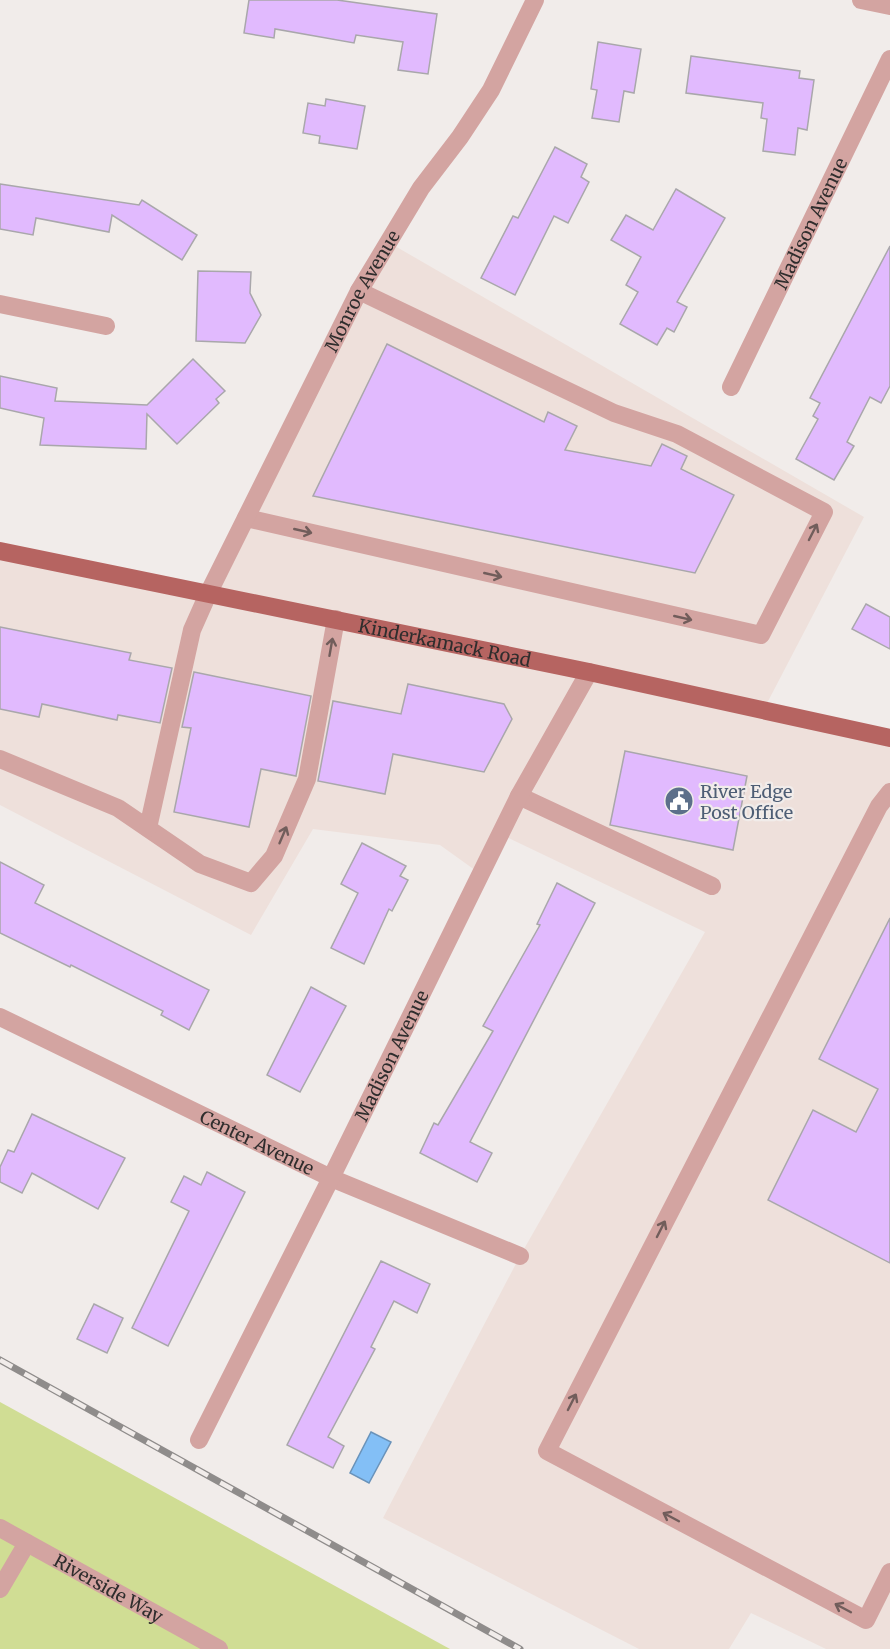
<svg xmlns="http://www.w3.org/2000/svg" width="890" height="1649" font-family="Merriweather,serif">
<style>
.built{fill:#eee0db}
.green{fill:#d0dd94}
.water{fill:#83bff6;stroke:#6a93ba;stroke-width:1.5}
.building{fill:#e1bafe;stroke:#a9a7ab;stroke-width:1.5}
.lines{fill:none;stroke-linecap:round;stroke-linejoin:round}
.lane{stroke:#d3a4a1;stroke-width:18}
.street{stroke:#d3a4a1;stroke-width:18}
.primary{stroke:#b66461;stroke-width:18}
.rail-casing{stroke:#8f8c8b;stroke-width:7}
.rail{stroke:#f1ecea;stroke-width:4.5;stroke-dasharray:14;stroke-linecap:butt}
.oneway{stroke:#715d5b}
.labels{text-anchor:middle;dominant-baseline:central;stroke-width:4.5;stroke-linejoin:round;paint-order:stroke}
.street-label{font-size:18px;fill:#2f2d2d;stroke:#f1ecea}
.service-label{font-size:18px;fill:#4e5e75;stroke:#f1ecea;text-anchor:start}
</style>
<rect width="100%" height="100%" fill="#f1ecea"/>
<path class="built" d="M388,242l476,275 -100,192 126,29v911h-64l-75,-36 -22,36h-90l-256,-131 137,-262 185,-324 -205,-98 -21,39 -39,-28 -127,-16 -62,106 -251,-130v-254l208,42z"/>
<path class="green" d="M0,1402l450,247h-450z"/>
<path class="water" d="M371,1432l20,10 -22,41 -19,-10z"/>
<g class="building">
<path d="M249,0h88l100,14 -9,60 -30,-4 5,-28 -47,-7 -2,8 -79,-14 -1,9 -30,-5z"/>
<path d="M598,42l43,7 -7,44 -10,-2 -5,31 -27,-4 5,-28 -6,-1z"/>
<path d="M691,56l109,15 -1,7 15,2 -7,50 -9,-2 -3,27 -32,-4 4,-32 -6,-1 2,-15 -77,-10z"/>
<path d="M326,99l39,7 -8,43 -38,-6 1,-7 -17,-3 5,-30 17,3z"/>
<path d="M555,147l32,17 -6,13 8,5 -21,41 -14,-7 -39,79 -34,-17 32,-62 5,2z"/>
<path d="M0,184l139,21 3,-5 55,35 -15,25 -70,-45 -3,17 -73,-14 -3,17 -33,-6z"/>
<path d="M676,189l49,29 -48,84 10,5 -13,25 -7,-4 -10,17 -37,-21 18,-32 -12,-7 15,-28 -30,-17 15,-25 27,15z"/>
<path d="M890,246v140l-9,17 -11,-6 -23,45 7,4 -20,34 -38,-21 22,-40 -5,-3 7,-13 -10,-5z"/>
<path d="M198,271l53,1 -1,21 11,22 -16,28 -49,-2z"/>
<path d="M387,344l157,78 4,-10 29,14 -12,24 86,16 11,-22 25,12 -6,13 53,26 -39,78 -382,-77z"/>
<path d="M193,359l32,32 -9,8 3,4 -42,41 -30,-30 -1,35 -106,-4 4,-27 -44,-10v-32l57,12 -2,13 92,4z"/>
<path d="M866,604l24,13v32l-38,-20z"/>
<path d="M0,627l131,26 -2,7 43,8 -12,55 -42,-8 -1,5 -75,-16 -3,13 -39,-8z"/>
<path d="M194,672l117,24 -15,80 -35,-7 -12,58 -75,-15 17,-84 -9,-1z"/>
<path d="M408,684l96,20 8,15 -28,53 -91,-18 -8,40 -67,-13 15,-80 68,13z"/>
<path d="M625,751l122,25 -14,74 -123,-25z"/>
<path d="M362,843l44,23 -6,10 8,4 -16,31 -3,-2 -25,55 -33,-16 27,-55 -17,-9z"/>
<path d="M0,862l44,23 -9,18 174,87 -20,40 -28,-15 2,-4 -92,-46 -1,2 -70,-34z"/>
<path d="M557,883l38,20 -125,239 22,11 -15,29 -57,-29 14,-30 4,2 55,-94 -10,-5 57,-101 -3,-1z"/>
<path d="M890,918v345l-122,-63 45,-90 43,22 22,-43 -59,-30z"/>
<path d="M311,987l35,19 -46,86 -33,-17z"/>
<path d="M32,1114l93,44 -27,51 -66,-36 -10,20 -22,-11v-15l8,-17 6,2z"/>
<path d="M207,1172l38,20 -77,154 -36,-18 57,-117 -18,-9 13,-26 17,9z"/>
<path d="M381,1261l49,23 -13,29 -23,-12 -23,46 4,2 -47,88 16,9 -11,22 -46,-23z"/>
<path d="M94,1304l29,14 -16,35 -30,-14z"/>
</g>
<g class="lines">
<g class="lane">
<path d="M246,518l515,117 63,-123 -147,-78 -63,-21 -255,-122"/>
<path d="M0,759l118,49 82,56 51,19 23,-27 33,-77 29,-160"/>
<path d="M890,792l-11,14 -332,645 319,169 24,-48"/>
<path d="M519,796l193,90"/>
<path d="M148,828l44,-198 16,-36"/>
<path d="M0,1589l27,-46"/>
</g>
<g class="street">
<path d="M861,0l29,6"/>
<path d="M0,304l106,22"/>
<path id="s1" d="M731,387l159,-328"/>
<path id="s2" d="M208,594l151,-303 62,-103 39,-51 31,-47 44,-90"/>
<path id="s3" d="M0,1017l331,161 189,78"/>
<path id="s4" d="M199,1440l132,-262 188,-382 70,-124"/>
<path id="s5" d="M0,1528l219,121"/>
</g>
<path class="primary" id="s6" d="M0,551l589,121 301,66"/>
<g class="rail-casing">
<path id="rail" d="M0,1360l520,289"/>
</g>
<use href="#rail" class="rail"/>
</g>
<defs><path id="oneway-shaft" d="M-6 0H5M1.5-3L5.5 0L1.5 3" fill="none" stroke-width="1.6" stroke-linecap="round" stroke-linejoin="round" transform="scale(1.5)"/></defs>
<g class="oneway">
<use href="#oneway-shaft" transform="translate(303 531) rotate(13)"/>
<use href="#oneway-shaft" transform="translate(813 532) rotate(-63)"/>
<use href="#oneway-shaft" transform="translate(493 575) rotate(13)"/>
<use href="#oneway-shaft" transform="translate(683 618) rotate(13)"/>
<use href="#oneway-shaft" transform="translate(331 647) rotate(-80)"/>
<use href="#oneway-shaft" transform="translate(283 835) rotate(-67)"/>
<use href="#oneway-shaft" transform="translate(661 1229) rotate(-63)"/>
<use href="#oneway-shaft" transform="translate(572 1402) rotate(-63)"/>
<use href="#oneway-shaft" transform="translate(671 1517) rotate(-152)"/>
<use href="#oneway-shaft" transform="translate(843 1608) rotate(-152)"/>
</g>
<defs>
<g id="civic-disc" transform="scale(1.5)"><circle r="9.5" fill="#5c6f8a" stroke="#f1ecea"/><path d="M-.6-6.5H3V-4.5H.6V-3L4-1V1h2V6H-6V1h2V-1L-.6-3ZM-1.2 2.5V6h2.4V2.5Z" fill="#fff"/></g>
</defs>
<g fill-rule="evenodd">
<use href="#civic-disc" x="679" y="801"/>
</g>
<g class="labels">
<g class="street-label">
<text stroke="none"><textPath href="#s1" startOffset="182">Madison Avenue</textPath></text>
<text stroke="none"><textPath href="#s2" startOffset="340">Monroe Avenue</textPath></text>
<text stroke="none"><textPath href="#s6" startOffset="454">Kinderkamack Road</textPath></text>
<text stroke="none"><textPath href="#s4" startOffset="430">Madison Avenue</textPath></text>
<text stroke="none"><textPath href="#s3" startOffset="286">Center Avenue</textPath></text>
<text stroke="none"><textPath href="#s5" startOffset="124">Riverside Way</textPath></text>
</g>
<g class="service-label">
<text x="700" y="791">River Edge<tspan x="700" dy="21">Post Office</tspan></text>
</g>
</g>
</svg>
